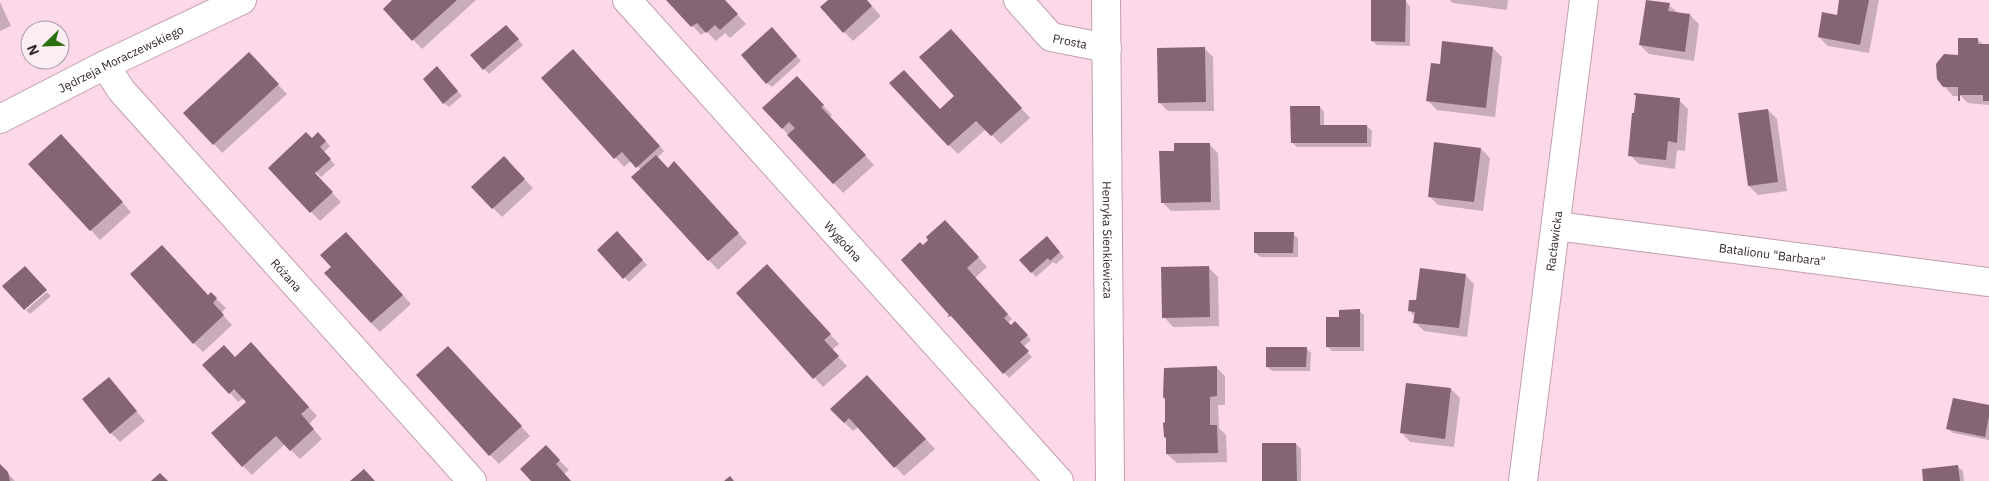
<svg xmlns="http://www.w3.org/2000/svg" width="1989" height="481" font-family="'IBM Plex Sans',sans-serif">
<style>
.shadow{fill:#0003}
.building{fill:#856574}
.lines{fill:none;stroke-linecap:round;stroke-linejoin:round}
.street-casing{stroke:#c19fae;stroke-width:30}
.street{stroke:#fff;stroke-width:28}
.labels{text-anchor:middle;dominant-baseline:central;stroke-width:5;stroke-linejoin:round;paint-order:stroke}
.street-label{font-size:12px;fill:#33262c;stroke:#fbedf3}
</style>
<rect width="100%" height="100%" fill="#fcd8e9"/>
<g class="shadow">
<path d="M394,0h82l-54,49 -38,-40z"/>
<path d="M668,0h56l22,24 -16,14 -5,-5 -9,8 -10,-10 -5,4z"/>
<path d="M830,0h36l15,16 -28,25 -32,-33z"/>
<path d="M1450,0h58l-1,10 -54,-7z"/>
<path d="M1841,0h38l-10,53 -41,-7 -9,-9 19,-21z"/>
<path d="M1405,1l5,5v40l-33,-1 -5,-4z"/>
<path d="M0,2l11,24 -11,5z"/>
<path d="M1669,5l9,8 12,2 9,9 -5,37 -45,-7 -9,-9z"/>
<path d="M511,31l12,14 -34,29 -17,-19z"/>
<path d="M776,33l25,28 -29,26 -5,-4z"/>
<path d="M960,39l70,79 -29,26 -15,-15 -28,25 -9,-9 -9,-34 17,-14z"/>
<path d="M1977,39l7,6h5v60l-21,-2 -7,-7h-8l-9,-10 15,-30z"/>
<path d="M1204,48l9,9 1,54h-46l-9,-9z"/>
<path d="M1493,48l9,9 -7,60 -58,-7 -9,-9 13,-35z"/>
<path d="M582,60l82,91 -7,7 11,11 15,3 64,71 -29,27 -85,-93 8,-7 -9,-10 -8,7 -81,-89z"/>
<path d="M258,63l29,31 -65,59 -8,-9z"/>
<path d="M442,73l20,23 -13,11 -5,-4z"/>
<path d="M806,87l26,28 -2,2 44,48 -31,28 -61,-65z"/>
<path d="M1679,100l9,9 -3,42 -8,-1 -2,19 -36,-5 -9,-9z"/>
<path d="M1320,107l4,5v14h43l5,5 -1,16h-74l-5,-5z"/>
<path d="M1768,110l9,9 10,72 -29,4 -9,-9z"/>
<path d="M323,138l7,8 -6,6 11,13 -14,12 -7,-7 -2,2 29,30 -21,19 -51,-53z"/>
<path d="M1209,144l9,9 2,57 -49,1 -9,-9z"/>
<path d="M70,145l61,67 -31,28 -70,-76z"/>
<path d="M1481,149l9,9 -7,53 -45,-6 -9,-9z"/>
<path d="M513,167l20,21 -31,29 -30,-30z"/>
<path d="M954,230l33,37 -12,11 37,41 -4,4 3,3 4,-3 16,17 -8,7 9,10 -23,21 -56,-62 -30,-69z"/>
<path d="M1293,234l5,4v19h-38l-5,-5z"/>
<path d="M622,237l25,28 -18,17 -31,-32z"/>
<path d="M355,242l56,62 -31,28 -9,-9z"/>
<path d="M1051,242l13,15 -8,7 -3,-2 -17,15 -15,-17z"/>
<path d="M1209,268l9,9 1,49 -46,1 -9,-10z"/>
<path d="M776,275l63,69 -7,6 15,16 -24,21 -86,-94z"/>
<path d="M1465,275l9,9 -7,53 -43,-6 -9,-9v-5l-6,-7 8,-8z"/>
<path d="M47,292l4,4 -21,18 -4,-4z"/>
<path d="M211,294l15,14 -5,5 11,12 -29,27 -9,-9 14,-46z"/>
<path d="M1359,311l5,4v36h-32l-5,-5z"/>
<path d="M1306,348l5,5 -1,18h-38l-5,-4z"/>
<path d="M260,353l57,63 -8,8 13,15 -22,20 -15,-15 -33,31 -9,-9 5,-64 -4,-4 -6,4 -8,-9 5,-35z"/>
<path d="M457,356l73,80 -31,28 -9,-9z"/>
<path d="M1216,367l9,9v29h-7l1,23 7,7 1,27 -50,1 -10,-9v-31z"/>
<path d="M109,379l36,42 -25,21 -9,-9z"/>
<path d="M876,386l59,63 -31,27 -46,-49 -5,4 -9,-9z"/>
<path d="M1451,389l9,9 -6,49 -44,-5 -9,-10z"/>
<path d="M1989,407v33l-36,-7 -5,-4z"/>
<path d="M1296,444l5,5v32h-37z"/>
<path d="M546,447l23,23 -5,4 6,7h-38z"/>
<path d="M0,465l15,16h-15z"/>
<path d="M1958,467l5,4 1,10h-40z"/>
</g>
<g class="building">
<path d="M392,0h65l-45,41 -29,-32z"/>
<path d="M666,0h59l13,14 -18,16 -5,-5 -9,8 -9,-10 -6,4z"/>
<path d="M828,0h39l5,6 -29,27 -23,-26z"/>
<path d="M1371,0h35l-1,42 -34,-1z"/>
<path d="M1646,0l24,3 -2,8 22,3 -5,38 -46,-7z"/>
<path d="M1839,0h30l-9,45 -42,-8 4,-25 15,3z"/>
<path d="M506,25l13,14 -36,31 -13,-15z"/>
<path d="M772,27l25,29 -31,28 -25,-29z"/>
<path d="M951,29l71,79 -31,28 -15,-15 -28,25 -59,-63 15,-13 36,39 14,-13 -35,-39z"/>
<path d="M1958,38h20v6h11v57h-6v-6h-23v6h-2v-14h-15l-6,-8 -1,-15 8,-10 14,1z"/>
<path d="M1442,41l51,6 -7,61 -60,-7 5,-38 9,1z"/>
<path d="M1205,47l1,55 -48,1 -1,-55z"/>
<path d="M573,49l87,97 -24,22 -14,-16 -8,7 -73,-81z"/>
<path d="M249,52l30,32 -66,61 -30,-32z"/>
<path d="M437,66l21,25 -15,13 -20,-25z"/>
<path d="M797,76l27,29 -3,2 45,48 -33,29 -46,-49 8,-7 -6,-6 -7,7 -20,-21z"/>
<path d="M1634,93l46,5 -3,45 -9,-2 -2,19 -38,-4 4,-43h2l2,-18h-2z"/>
<path d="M1290,106h30v19h47v18h-76z"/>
<path d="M1768,109l10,73 -30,4 -10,-73z"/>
<path d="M306,132l6,6 6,-6 8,9 -6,6 11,12 -16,14 18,19 -23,21 -42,-45z"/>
<path d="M61,134l62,68 -33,29 -62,-67z"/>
<path d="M1434,142l47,6 -7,54 -46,-5z"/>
<path d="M1174,143h36l1,59 -50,1 -2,-52h15z"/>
<path d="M656,155l12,13 6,-7 65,72 -31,28 -77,-84z"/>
<path d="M504,156l21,23 -33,30 -21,-22z"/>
<path d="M945,220l34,37 -12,11 41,46 -4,4 7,7 4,-4 13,14 -8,7 9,9 -26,23 -52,-58 -4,1 2,-2 -48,-55 19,-18 3,3 5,-5 -2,-3z"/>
<path d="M617,231l26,29 -20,19 -26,-29z"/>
<path d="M346,232l57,63 -32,28 -47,-50 7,-6 -11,-12z"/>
<path d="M1254,232h40l-1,21h-39z"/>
<path d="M1047,236l13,16 -10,9 -2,-3 -17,15 -12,-13z"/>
<path d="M162,245l46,50 3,-3 6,6 -4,5 11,12 -31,29 -63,-70z"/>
<path d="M767,264l64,70 -7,6 15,16 -26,23 -77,-86z"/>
<path d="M25,266l22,24 -23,20 -22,-24z"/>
<path d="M1209,266l1,51 -48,1 -1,-51z"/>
<path d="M1420,268l46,6 -7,54 -46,-5 2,-11 -7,-1 1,-11h7z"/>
<path d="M1360,309v38h-34v-30h13v-7z"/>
<path d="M251,342l58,65 -8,7 13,15 -24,22 -14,-15 -34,31 -31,-34 35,-31 -12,-13 -5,5 -27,-29 22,-20 11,12z"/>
<path d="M448,346l74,80 -33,30 -73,-81z"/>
<path d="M1266,347h41l-1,20h-40z"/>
<path d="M1217,366v30l-7,1v28h7l1,28 -52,1v-16l-2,-1 -1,-14 2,-1v-23l-2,-2 1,-29z"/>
<path d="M867,375l59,64 -32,29 -45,-50 -5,5 -14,-14z"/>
<path d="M109,377l28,34 -27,23 -28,-35z"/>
<path d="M1406,383l45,5 -6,51 -45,-6z"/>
<path d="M1953,398l36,7v11l-4,21 -39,-8z"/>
<path d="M1262,443h34l1,38h-35z"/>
<path d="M546,445l14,15 -4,4 15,17h-40l-11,-12z"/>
<path d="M0,464l8,8 2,9h-10z"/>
<path d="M1958,465l2,16h-37l-1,-12z"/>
<path d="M364,469l11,12h-25z"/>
<path d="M160,473l8,8h-17z"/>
<path d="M730,476l4,5h-10z"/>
</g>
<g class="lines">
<g class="street-casing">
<g id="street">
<path id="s1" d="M627,0l432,481"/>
<path id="s2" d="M1018,0l33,37 56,11"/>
<path id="s3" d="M1106,0l4,481"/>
<path id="s4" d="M105,65l16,25 351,391"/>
<path id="s5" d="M0,119l105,-54 137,-65"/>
<path id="s6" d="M1556,226l433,56"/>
<path id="s7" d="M1523,481l61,-481"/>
</g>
</g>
<use href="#street" class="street"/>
</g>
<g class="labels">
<g class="street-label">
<text stroke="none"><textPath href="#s2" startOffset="69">Prosta</textPath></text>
<text stroke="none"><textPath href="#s5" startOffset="135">Jędrzeja Moraczewskiego</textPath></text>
<text stroke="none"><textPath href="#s3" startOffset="240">Henryka Sienkiewicza</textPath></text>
<text stroke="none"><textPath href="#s1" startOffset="324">Wygodna</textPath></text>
<text stroke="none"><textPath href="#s7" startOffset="242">Racławicka</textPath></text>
<text stroke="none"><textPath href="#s6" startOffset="218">Batalionu "Barbara"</textPath></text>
<text stroke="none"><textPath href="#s4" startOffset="278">Różana</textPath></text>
</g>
</g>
<g transform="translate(45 45) rotate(247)"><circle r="24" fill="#fbedf3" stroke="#ab9da3"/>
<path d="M0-4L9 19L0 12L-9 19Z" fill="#2a700f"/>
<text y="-8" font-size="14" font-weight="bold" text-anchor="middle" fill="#33262c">N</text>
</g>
</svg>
